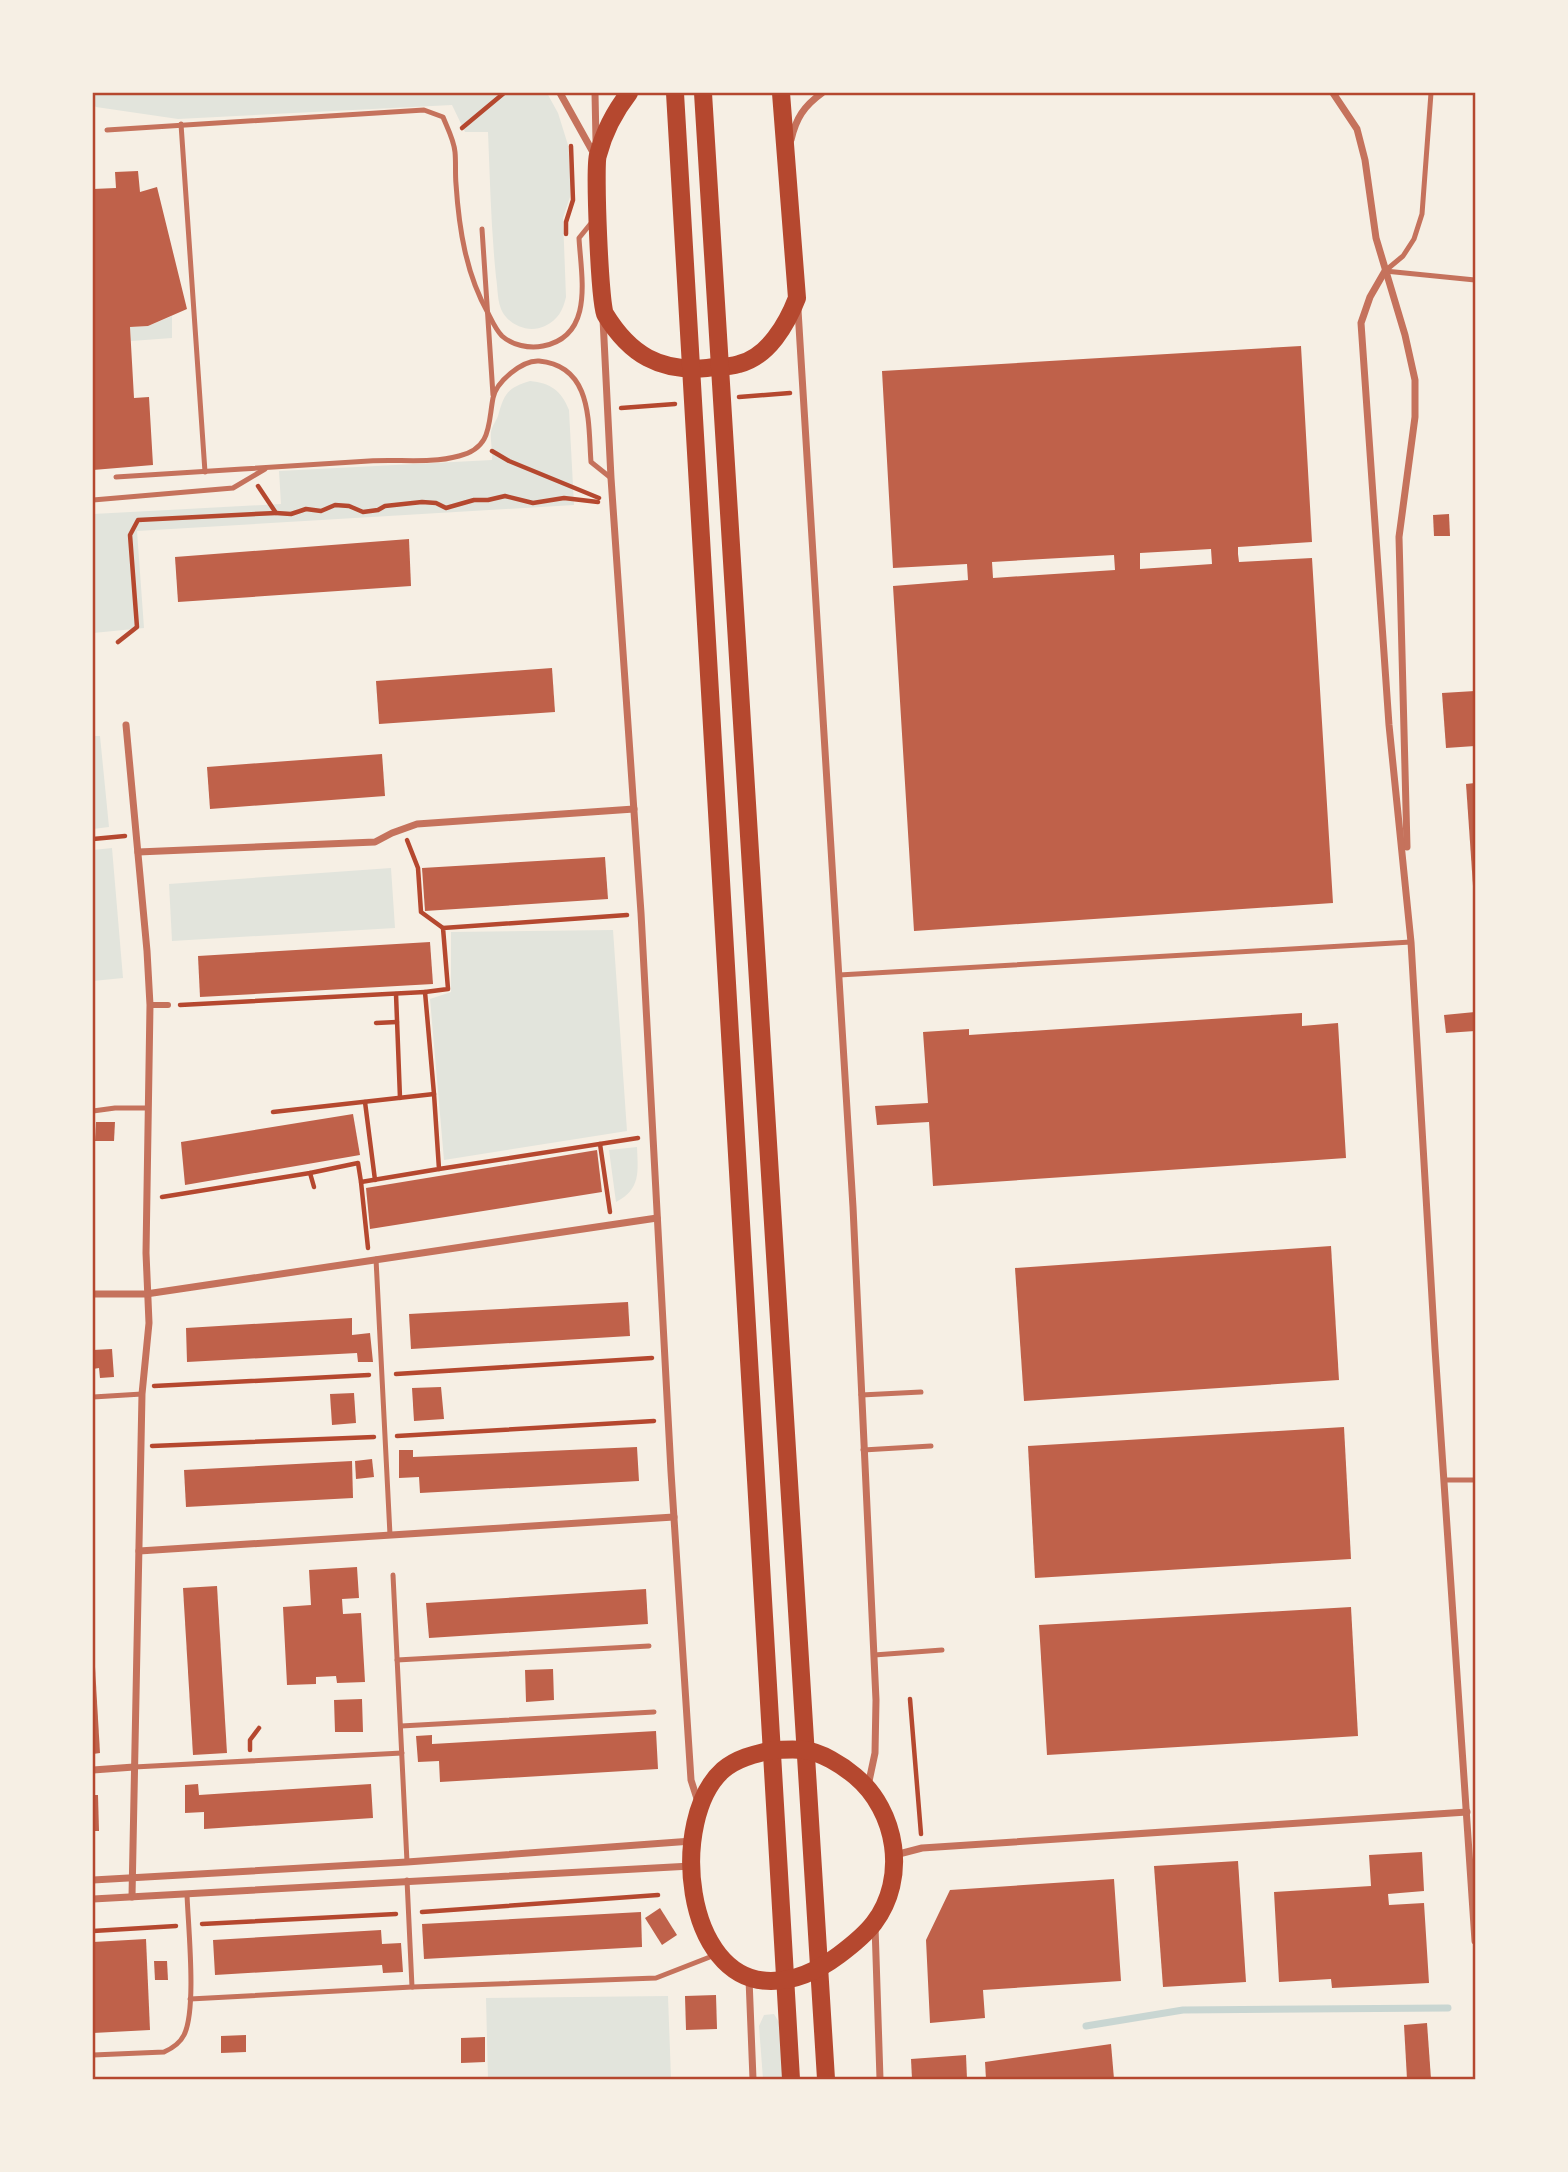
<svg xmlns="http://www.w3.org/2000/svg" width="1568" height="2172" font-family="Roboto,sans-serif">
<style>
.green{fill:#e2e4dc}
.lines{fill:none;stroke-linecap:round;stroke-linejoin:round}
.stream{stroke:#c9d6d2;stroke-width:7}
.building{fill:#bf614a;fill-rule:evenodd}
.path{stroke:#b5482f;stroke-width:4.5}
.service{stroke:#c5725c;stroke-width:5}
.pedestrian{stroke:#c5725c;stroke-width:6}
.minor{stroke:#c5725c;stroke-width:7}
.primary{stroke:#b5482f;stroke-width:18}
.neatline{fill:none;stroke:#b5482f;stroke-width:2.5}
</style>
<rect width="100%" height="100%" fill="#f6efe4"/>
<g class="green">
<path d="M93,93h454l11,20 10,32 3,34 -1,18 -7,21 3,79c-3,13 -8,23 -21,29 -15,7 -33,1 -42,-13 -6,-10 -5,-24 -7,-36 -5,-49 -6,-97 -8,-145h-23l-13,-27 -274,14 -82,-12 -3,-3z"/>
<path d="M172,316v22l-41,3 -1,-14 18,-1z"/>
<path d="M530,381c20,2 31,9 39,29l5,95 -437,26 7,97 -51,5v-119l188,-10 -2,-33 213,-11c1,-8 -2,-19 -1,-28 1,-6 5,-11 7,-16 6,-22 9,-28 32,-35z"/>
<path d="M93,736h7l9,91 -16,2z"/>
<path d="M112,848l11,130 -30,3v-131z"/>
<path d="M391,868l4,60 -223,13 -3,-57z"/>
<path d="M613,930l14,201 -183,29 -14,-161 21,-7v-60z"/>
<path d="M637,1147c1,25 4,42 -21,55l-7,-52z"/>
<path d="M668,1996l3,82 -183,1 -2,-81z"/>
<path d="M774,2014l6,10 4,55h-21l-4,-53 5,-11z"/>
</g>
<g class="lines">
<path class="stream" d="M1086,2026l97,-16 265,-2"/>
</g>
<g class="building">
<path d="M138,171l2,21 17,-5 30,122 -39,17 -18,1 4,71 15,-1 4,68 -60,5v-281l23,-1 -1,-16z"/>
<path d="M1301,346l11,196 -74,5v7l1,8 73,-4 21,345 -419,28 -21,-345 75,-6 -1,-16 -74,4 -11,-197zM1211,549l1,15 -72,5v-16zM1114,555l1,15 -122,8 -1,-16z"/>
<path d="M1449,514l1,22h-16l-1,-21z"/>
<path d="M409,539l2,47 -233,16 -3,-45z"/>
<path d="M552,668l3,44 -176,12 -3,-43z"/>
<path d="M1475,691v55l-29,2 -4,-55z"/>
<path d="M382,754l3,42 -175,13 -3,-42z"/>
<path d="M1475,783v103h-2l-7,-102z"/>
<path d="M605,857l3,42 -183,12 -3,-43z"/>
<path d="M430,942l3,42 -233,13 -2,-41z"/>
<path d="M1475,1012v19l-29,2 -2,-18z"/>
<path d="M1302,1013v13l36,-3 8,135 -413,28 -4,-64 -52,3 -2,-19 53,-3 -5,-71 46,-3v6z"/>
<path d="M353,1114l7,41 -175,30 -4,-43z"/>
<path d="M96,1122h19l-1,19h-19z"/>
<path d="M597,1150l5,42 -232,37 -4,-41z"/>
<path d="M1331,1246l8,134 -315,21 -9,-133z"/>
<path d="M628,1302l2,34 -219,13 -2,-35z"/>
<path d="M352,1318v17l18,-2 3,29h-15l-1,-9 -170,9 -1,-34z"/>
<path d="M112,1349l2,28 -14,1 -1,-10 -6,1v-19z"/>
<path d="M441,1387l3,32 -30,2 -2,-33z"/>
<path d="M354,1393l2,30 -24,2 -2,-31z"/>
<path d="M1344,1427l7,132 -316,19 -7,-132z"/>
<path d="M637,1447l2,34 -219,12 -1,-16 -20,1v-28h14v7z"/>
<path d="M372,1459l2,18 -18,2 -1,-18z"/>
<path d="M352,1461l1,37 -167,9 -2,-37z"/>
<path d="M357,1567l2,31 -17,1 1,15 18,-1 4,69 -28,1 -1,-7 -20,1v7l-29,1 -4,-78 28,-2 -2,-35z"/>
<path d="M217,1586l10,167 -34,2 -10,-167z"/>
<path d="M646,1589l2,35 -219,14 -3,-35z"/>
<path d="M1351,1607l7,129 -311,19 -8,-130z"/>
<path d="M95,1667l5,86 -7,1v-86z"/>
<path d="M553,1669l1,31 -28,2 -1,-32z"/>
<path d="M362,1699l1,33h-28l-1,-32z"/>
<path d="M656,1731l2,38 -218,13 -1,-21 -21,1 -2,-26 16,-1v9z"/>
<path d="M198,1784l1,11 172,-11 2,34 -169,11v-17l-19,1v-28z"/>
<path d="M93,1795h5l1,36h-6z"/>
<path d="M1422,1852l2,39 -36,3 1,11 35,-2 5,80 -97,5 -1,-9 -52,3 -5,-90 97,-6 -2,-31z"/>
<path d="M1238,1861l8,121 -83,5 -9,-121z"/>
<path d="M1114,1879l7,102 -138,9 2,28 -55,5 -4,-83 24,-50z"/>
<path d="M660,1908l17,27 -15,10 -17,-27z"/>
<path d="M641,1912l1,35 -218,12 -2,-35z"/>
<path d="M381,1930l1,14 19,-1 2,29 -20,1 -1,-8 -167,10 -2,-35z"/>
<path d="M146,1939l4,91 -57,3v-91z"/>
<path d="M154,1961h13l1,19h-13z"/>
<path d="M716,1995l1,34 -31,1 -1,-34z"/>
<path d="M1427,2023l4,56h-24l-3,-54z"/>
<path d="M246,2035v17l-25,1v-17z"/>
<path d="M485,2037v25l-24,1v-25z"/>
<path d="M1111,2044l3,35h-128l-1,-17z"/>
<path d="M966,2055l1,24h-55l-1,-20z"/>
</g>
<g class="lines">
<g class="path">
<path d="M462,128l42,-35"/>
<path d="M566,234v-12l7,-22 -2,-54"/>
<path d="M739,397l51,-4"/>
<path d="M621,408l54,-4"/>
<path d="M492,451l17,10 90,37"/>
<path d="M276,513l15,1 15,-5 15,2 14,-6 14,1 14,6 15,-2 7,-4 37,-4 14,1 10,5 28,-8h14l17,-4 28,7 31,-5 34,4"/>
<path d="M118,642l19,-15 -7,-92 8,-15 138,-7 -18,-27"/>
<path d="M93,839l32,-3"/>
<path d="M407,840l11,28 3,44 22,16"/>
<path d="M425,992l23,-3 -5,-61 184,-13"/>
<path d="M396,994l4,104"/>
<path d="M180,1005l245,-13 9,102 -161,18"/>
<path d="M376,1023l21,-1"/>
<path d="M365,1102l10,78"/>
<path d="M600,1144l10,68"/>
<path d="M439,1169l199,-31"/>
<path d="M310,1173l4,14"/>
<path d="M361,1182l7,66"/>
<path d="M162,1197l148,-24 48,-10 3,19 78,-13 -5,-75"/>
<path d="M396,1374l256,-16"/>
<path d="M154,1386l215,-11"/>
<path d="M397,1436l257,-15"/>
<path d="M152,1446l222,-9"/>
<path d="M910,1699l11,135"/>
<path d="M250,1750v-10l9,-12"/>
<path d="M422,1912l236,-17"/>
<path d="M202,1924l194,-10"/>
<path d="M93,1931l83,-5"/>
</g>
<g class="service">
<path d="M181,124l24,348"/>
<path d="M107,130l317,-20 19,7c4,10 11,23 12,35 1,10 0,21 1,32 3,45 10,90 32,129 4,8 8,17 14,23 10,9 27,13 41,10 52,-10 38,-70 36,-108l13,-16"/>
<path d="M482,229l11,166"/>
<path d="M1385,271l18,-15 11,-17 8,-25 9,-121"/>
<path d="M1385,271l90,9"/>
<path d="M116,477c84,-5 169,-11 253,-16 30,-2 61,3 90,-5 33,-8 29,-32 34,-58 3,-16 29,-38 46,-37 54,5 49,62 52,101l20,16"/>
<path d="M93,500l140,-12 32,-19"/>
<path d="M839,975l572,-33"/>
<path d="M93,1111l22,-3h33"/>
<path d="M376,1259l14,276"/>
<path d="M861,1395l60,-3"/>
<path d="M93,1397l49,-3"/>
<path d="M863,1450l68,-4"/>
<path d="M1444,1480h31"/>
<path d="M393,1575l14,287"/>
<path d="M874,1655l68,-5"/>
<path d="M397,1660l252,-14"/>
<path d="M401,1726l253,-14"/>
<path d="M134,1767l268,-14"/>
<path d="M407,1880l5,107"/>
<path d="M190,1999l222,-12 244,-9 59,-23"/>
<path d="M93,2055l71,-3c9,-4 16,-9 20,-17 13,-26 4,-109 3,-141"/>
</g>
<path class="pedestrian" d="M150,1005h18"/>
<g class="minor">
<path d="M560,93l34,61"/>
<path d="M595,93l1,48"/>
<path d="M1333,93l24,36 8,31 11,78 29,97 10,45v37l-16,120 8,310"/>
<path d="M791,140c5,-22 13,-34 31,-47"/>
<path d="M1385,271l-15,26 -9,26 28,402 22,217 24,407 40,592"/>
<path d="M798,310l55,897 23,493 -1,53 -7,33"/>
<path d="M603,319l8,159 30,435 30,559 20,308 8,25"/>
<path d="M126,725l21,226 3,54 -4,248 3,70 -7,71 -10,503"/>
<path d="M138,852l237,-10 17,-9 25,-9 217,-15"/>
<path d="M93,1294h53l511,-76"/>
<path d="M139,1551l535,-34"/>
<path d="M93,1770l41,-3"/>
<path d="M895,1855l27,-7 545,-36"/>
<path d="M93,1880l314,-18 285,-21"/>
<path d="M93,1899l598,-33"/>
<path d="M875,1926l5,153"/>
<path d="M749,1979l4,100"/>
</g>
<g class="primary">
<path d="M629,93c-14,18 -25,39 -31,62 -4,11 2,152 7,159 25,41 55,58 102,54 10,-1 22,-1 32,-4 29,-7 48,-40 58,-66l-16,-205"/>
<path d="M675,93l116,1986"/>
<path d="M703,93l123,1986"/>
<path d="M772,1750c10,0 21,-1 32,0 17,2 38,15 51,26 42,35 53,102 19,147 -10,13 -23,23 -35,32 -20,15 -43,26 -68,26 -88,0 -102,-163 -48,-211 14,-12 32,-16 49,-20z"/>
</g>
</g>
<rect width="1568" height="2172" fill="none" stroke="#f6efe4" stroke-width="189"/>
<rect x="94" y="94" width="1380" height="1984" class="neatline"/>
</svg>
